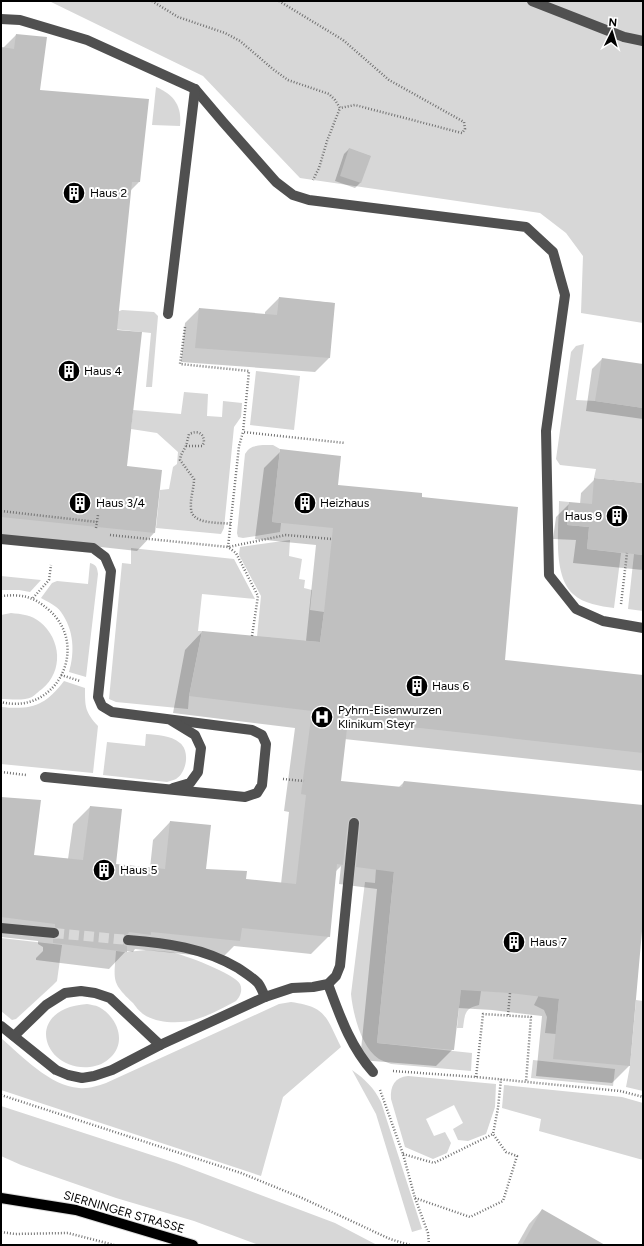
<svg xmlns="http://www.w3.org/2000/svg" width="644" height="1246" font-family="Figtree,sans-serif">
<style>
.green{fill:#d7d7d7}
.shadow{fill:#0003}
.building{fill:#c0c0c0}
.lines{fill:none;stroke-linecap:round;stroke-linejoin:round}
.minor-tunnel{stroke:#d9d9d9;stroke-width:10;stroke-dasharray:10 5;stroke-linecap:butt}
.major-casing{stroke:#dbdbdb;stroke-width:12}
.path{stroke:#727272;stroke-width:2.5;stroke-dasharray:1 2;stroke-linecap:butt}
.minor{stroke:#505050;stroke-width:10}
.major{stroke:#000;stroke-width:10}
.labels{text-anchor:middle;dominant-baseline:central;stroke-width:4;stroke-linejoin:round;paint-order:stroke}
.poi-label{font-size:12px;fill:#000;stroke:#fff;text-anchor:start}
.street-label{font-size:12px;fill:#000;stroke:#fff}
</style>
<rect width="100%" height="100%" fill="#fff"/>
<g class="green">
<path d="M49,1h594v322l-62,-10 2,-57 -17,-23 -26,-20 -240,-35 -97,-102z"/>
<path d="M156,87c19,8 26,20 24,39l-28,-1z"/>
<path d="M122,310l32,2 4,4 -6,71h-6l5,-54 -38,-4 4,-17z"/>
<path d="M584,344l-8,56 19,1 48,7v75l-49,-5 2,-9 -36,-4 -4,-6 15,-107 5,-6z"/>
<path d="M256,371l44,5 -6,54 -44,-5z"/>
<path d="M184,392l24,2 -1,22 15,1 1,-16 19,2 -1,14 -7,10 -10,101 -3,6 -65,-6 4,-38 9,-1 4,-22 4,-3 1,-12 -21,-19 -26,-4 2,-19 48,4z"/>
<path d="M263,445h10l7,4 -8,73 9,1 -1,9 -37,6 -5,-1 -1,-4 8,-79c5,-8 10,-8 18,-9z"/>
<path d="M559,501l10,1 -2,23 22,2 -2,22 34,4 -7,55c-14,-2 -30,-4 -41,-14 -21,-20 -14,-66 -14,-93z"/>
<path d="M290,540l-1,16 13,3 -3,20 6,1 -1,8 8,2 -2,20 14,2 -4,30 -63,-5 4,-41 -22,-41 1,-8z"/>
<path d="M131,548l103,11 21,40 -53,-5 -4,37h4l-13,65 -1,13 -72,-7 -7,-3 13,-136 9,1z"/>
<path d="M634,554l9,1v56l-15,-2z"/>
<path d="M90,563c7,2 7,5 8,11l-12,103 -17,-5c6,-20 5,-42 -8,-60 -4,-6 -13,-10 -20,-14l11,-15 5,-2 31,3z"/>
<path d="M1,576l40,4 -11,12 -11,-2h-18z"/>
<path d="M11,613c10,1 21,2 29,9 21,17 24,49 2,67 -3,2 -7,6 -10,8 -8,4 -22,2 -31,2v-84z"/>
<path d="M64,681l21,7c0,19 0,24 13,38l-5,47 -92,-9v-57c31,3 44,-1 63,-26z"/>
<path d="M146,734c12,1 24,1 34,9 10,8 7,29 -4,36 -2,1 -6,2 -9,3l-64,-7 4,-33 38,4z"/>
<path d="M376,869l18,2 -17,172 95,10 -1,18 -80,-7c-4,-2 -9,-3 -12,-5 -18,-12 -26,-45 -28,-65l14,-112 10,1z"/>
<path d="M1,938l61,7 -5,36 -4,4 -37,34 -4,1 -11,-9z"/>
<path d="M146,950c8,1 16,1 24,2 13,2 65,22 70,32 3,6 0,13 -4,17 -12,6 -25,14 -39,18 -15,5 -40,5 -54,-5 -4,-3 -7,-7 -10,-11 -22,-21 -19,-22 -17,-52l11,1z"/>
<path d="M463,965l18,26 -2,14c-15,3 -14,10 -16,23h-6z"/>
<path d="M540,974l21,1 -5,59 -11,-1 2,-16 -3,-7 -10,-5 4,-8z"/>
<path d="M636,1000l7,1v90l-17,-4 4,-21z"/>
<path d="M291,1002c36,5 35,15 50,45l-58,50 -22,79 -260,-86v-52c21,18 49,48 78,50 10,1 18,-2 27,-5l173,-79z"/>
<path d="M87,1004c4,1 8,1 12,3 18,10 28,34 12,50 -6,6 -13,9 -21,10 -47,5 -68,-58 -3,-63z"/>
<path d="M533,1060l82,9 -2,17 -82,-8z"/>
<path d="M352,1070c13,9 22,18 29,32l41,127 -10,3 -36,-118z"/>
<path d="M408,1076l88,8 -1,23 -9,27 -18,7 -10,-1 -5,-11 10,-6 -9,-18 -28,14 8,17 11,-4 6,11 -4,10 -14,6 -28,-12 -14,-48c-1,-13 4,-22 17,-23z"/>
<path d="M504,1085l118,12 21,6v57l-104,-29 2,-12 -39,-11z"/>
<path d="M1,1106l175,57 159,60 42,22h-118l-65,-24 -78,-23 -95,-33 -20,-9z"/>
</g>
<g class="shadow">
<path d="M16,35l23,56 100,91 -9,9 -14,139 10,137 28,66 -17,18 -136,-15v-488h2z"/>
<path d="M349,149l21,7 -10,27 -5,5 -20,-7 9,-27z"/>
<path d="M279,298l55,5 -5,55 -14,14 -134,-10 4,-39 14,-14 66,6v-3z"/>
<path d="M602,359l41,6v54l-57,-8 6,-42z"/>
<path d="M281,451l56,35 83,12 84,163 139,15v95l-299,-32 -5,43 59,6 6,-6 239,24v104l-14,156 -17,17 -76,-7 6,-60 -50,-6 -34,-2 -5,41 -17,17 -76,-6 17,-171 -38,-5 2,-18 -6,6 -6,64 -18,18 -77,-8 -12,12 -87,-9 -2,3 -7,-1 -17,18 -73,-9v-2l7,-7v-4l-5,-3v-3l-37,-4v-139l32,58 35,3 5,-35 17,-17 25,58 35,3 3,-28 17,-18 35,48 40,10 36,4 8,-72 -5,-1 11,-83 -122,-15 12,-63 17,-18 104,9 10,-96 -61,-6 9,-71z"/>
<path d="M595,479l48,5v86l-70,-7 3,-23 -23,-1 3,-22 14,-14 10,1 1,-11z"/>
<path d="M542,1210l60,35h-85l12,-21z"/>
</g>
<g class="building">
<path d="M16,34l31,3 -7,53 109,9 -9,83h-8l-15,148 25,2 -15,134 35,4 -7,63 -154,-16v-470l13,2z"/>
<path d="M349,148l22,8 -10,27 -21,-7z"/>
<path d="M279,297l56,6 -5,55 -135,-10 4,-40 78,7z"/>
<path d="M602,358l41,6v44l-48,-7z"/>
<path d="M280,449l61,7 -3,29 84,8v4l96,10 -13,153 138,15v78l-295,-33 -7,61 61,6 2,-6 239,24v115l-13,146 -77,-7 6,-60 -49,-6 -49,-3 -7,60 -77,-7 17,-171 -38,-5 4,-43v-4l-5,-3h-4l-3,5 -5,43 -6,-1 -7,73 -88,-9 -2,13 -89,-9v3l-22,-3 -1,2 -5,2 -1,4 2,5 3,1v6l-74,-9v-4h4l3,-5v-4l-5,-3v-3l-54,-7v-120l40,3 -7,55 49,5 7,-54 32,3 -6,55 49,5 5,-48 41,4 -5,44 41,2 -1,8 50,5 10,-89 -5,-1 11,-83 -123,-15 13,-65 118,11 4,-30 9,-84 -61,-6z"/>
<path d="M594,478l49,5v72l-56,-6 2,-22 -22,-2 2,-23 23,2z"/>
<path d="M542,1209l63,36h-83z"/>
</g>
<g class="lines">
<path class="minor-tunnel" d="M54,933l74,7"/>
<g class="major-casing">
<path id="major" d="M1,1198l75,12 117,35"/>
</g>
<g class="path">
<path d="M152,1l26,16 47,16 15,8 34,29 14,10 41,14 6,6 5,8 -13,33 -8,27 -6,12"/>
<path d="M279,1l64,39 46,40 75,42 1,7 -3,4 -107,-28 -15,3"/>
<path d="M185,327l-5,37 69,7 -6,61"/>
<path d="M186,446h16l2,-3c0,-10 -6,-13 -15,-9l-3,12 -5,9 -1,5 14,19c0,10 -4,19 -3,29 0,17 28,14 40,16"/>
<path d="M1,511l96,11"/>
<path d="M96,528l2,-13"/>
<path d="M110,535l118,12 58,-12 46,4"/>
<path d="M1,596c21,-2 32,0 48,14 42,37 7,106 -48,92"/>
<path d="M33,598l16,-18 2,-15"/>
<path d="M621,604l6,-51"/>
<path d="M252,636l6,-40 -22,-43 -8,-6 11,-101 4,-14 102,11"/>
<path d="M61,675l19,6"/>
<path d="M1,772l25,3"/>
<path d="M283,779l21,2"/>
<path d="M508,1015l2,-22"/>
<path d="M393,1071l83,6 144,14 23,6"/>
<path d="M476,1077l7,-63 48,3 -5,65"/>
<path d="M380,1090l23,64 12,44 13,35 1,12"/>
<path d="M1,1095l240,78 61,25 88,41 20,6"/>
<path d="M403,1154l31,9 59,-29 5,-26 3,-29"/>
<path d="M415,1198l55,19 33,-16 14,-45 -11,-4 -13,-18"/>
<path d="M1,1232l14,2 53,-1 46,12"/>
</g>
<g class="minor">
<path d="M532,1l92,36 19,4"/>
<path d="M1,19l19,1 67,20 108,49 28,33 53,60 17,13 16,5 217,27 27,25 12,43 -19,136 3,144 27,34 27,12 40,7"/>
<path d="M168,314l27,-225"/>
<path d="M1,539l92,9 12,9 6,14 -13,126 4,9 10,6 140,18 10,5 4,9 -4,41 -5,8 -12,4 -200,-20"/>
<path d="M172,721l23,14 6,13 -3,24 -8,11 -17,5"/>
<path d="M1,928l53,5"/>
<path d="M128,940c39,3 76,8 110,28 7,5 14,9 20,15 3,4 5,9 7,14"/>
<path d="M328,984c12,32 22,62 45,88"/>
<path d="M1,1026l55,44 12,5 14,3 12,-2 18,-6 48,-25 105,-48 27,-9 21,-1 15,-3 8,-8 4,-10 14,-143"/>
<path d="M14,1036l32,-31 19,-12 16,-2 14,2 15,5 50,47"/>
</g>
<use href="#major" class="major"/>
</g>
<defs>
<g id="building-disc" transform="scale(1.15)"><circle r="9.5" fill="#000" stroke="#fff"/><path d="M-4-6H4V6H1V3H-1V6H-4ZM-2.5-4.3h1.7v1.8h-1.7ZM.8-4.3h1.7v1.8H.8ZM-2.5-1h1.7V.8h-1.7ZM.8-1h1.7V.8H.8Z" fill="#fff"/></g>
<g id="hospital-disc" transform="scale(1.15)"><circle r="9.5" fill="#000" stroke="#fff"/><path d="M-5-5h3v3.5h4V-5h3V5h-3V1.5h-4V5h-3Z" fill="#fff"/></g>
</defs>
<g fill-rule="evenodd">
<use href="#building-disc" x="74" y="193"/>
<use href="#building-disc" x="69" y="371"/>
<use href="#building-disc" x="80" y="503"/>
<use href="#building-disc" x="305" y="503"/>
<use href="#building-disc" x="617" y="516"/>
<use href="#building-disc" x="417" y="686"/>
<use href="#hospital-disc" x="322" y="717"/>
<use href="#building-disc" x="104" y="870"/>
<use href="#building-disc" x="514" y="942"/>
</g>
<g class="labels">
<g class="poi-label">
<text x="90" y="193">Haus 2</text>
<text x="84" y="371">Haus 4</text>
<text x="96" y="503">Haus 3/4</text>
<text x="320" y="503">Heizhaus</text>
<text x="602" y="516" text-anchor="end">Haus 9</text>
<text x="432" y="686">Haus 6</text>
<text x="338" y="710">Pyhrn-Eisenwurzen<tspan x="338" dy="14">Klinikum Steyr</tspan></text>
<text x="120" y="870">Haus 5</text>
<text x="530" y="942">Haus 7</text>
</g>
<g class="street-label">
<text transform="translate(124 1212) rotate(16)">SIERNINGER STRASSE</text>
</g>
</g>
<rect width="644" height="1246" fill="none" stroke="#000000" stroke-width="4"/>
<g transform="translate(612 32) rotate(5)" stroke="#ffffff" stroke-width="3" paint-order="stroke">
<path d="M0-3L7 15L0 10L-7 15Z" fill="#000000"/>
<text y="-6" font-size="11" font-weight="bold" text-anchor="middle" fill="#000000">N</text>
</g>
</svg>
